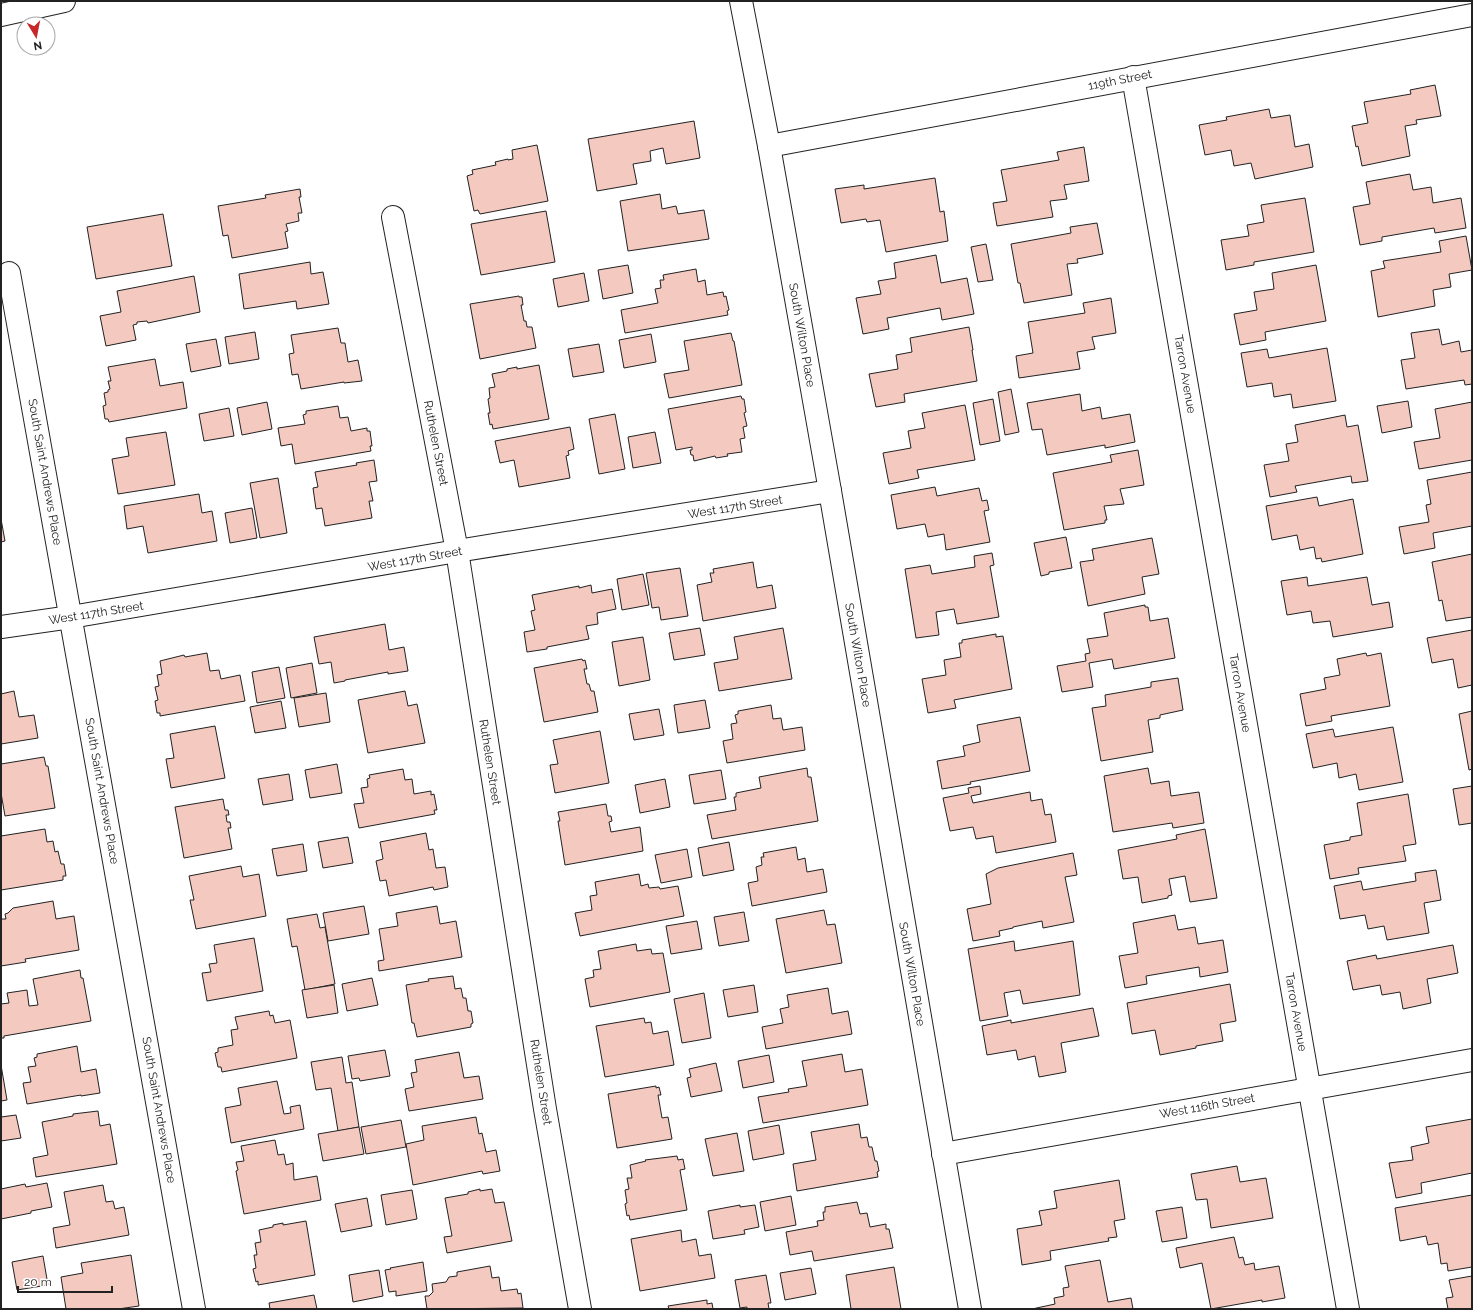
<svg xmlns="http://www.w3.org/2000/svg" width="1473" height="1310" font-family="Raleway,sans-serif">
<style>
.building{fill:#f3c9c0;stroke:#222}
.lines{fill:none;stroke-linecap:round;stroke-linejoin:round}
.street-casing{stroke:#222;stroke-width:24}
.highway-casing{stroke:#222;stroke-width:24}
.street{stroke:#fff;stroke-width:22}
.highway{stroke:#fff;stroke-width:22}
.labels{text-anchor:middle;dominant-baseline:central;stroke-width:3;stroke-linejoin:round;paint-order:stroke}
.street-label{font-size:12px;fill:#222;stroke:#fff}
</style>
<rect width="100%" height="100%" fill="#fff"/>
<g class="building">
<path d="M1435,85l6,31 -25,4 1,4 -12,2 5,30 -48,10 -4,-20 -2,1 -4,-21 16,-3 -4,-21 47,-8 -1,-4z"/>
<path d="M1269,109l2,9 19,-3 5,32 14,-3 4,23 -58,12 -4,-16 -17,3 -3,-16 -26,5 -6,-30 28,-5 -1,-3z"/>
<path d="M694,121l6,37 -34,6 -3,-16 -13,3 1,10 -18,3 4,20 -40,7 -9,-52z"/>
<path d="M537,145l11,56 -68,13 -2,-4 -4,1 -7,-35 6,-2 -1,-4 24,-5 -1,-3 13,-3v1l5,-1 -1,-9z"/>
<path d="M1084,147l5,34 -25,4 3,14 -17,2 3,16 -56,9 -4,-23 14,-2 -6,-31 58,-10 -2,-8z"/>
<path d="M1410,174l3,16 18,-3 2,16 28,-5 5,30 -31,5 -1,-5 -52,9v4l-22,4 -7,-38 17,-3 -4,-22z"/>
<path d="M935,178l5,34 4,-1 4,30 -62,11 -6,-32 -13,2 -1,-3 -25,4 -6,-34 29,-4v4z"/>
<path d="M300,189l1,8h-2l3,16h-4l1,8 -13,3 2,7 -3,1 3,16 -56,10 -4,-23 -5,1 -5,-30 48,-8 -1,-3z"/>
<path d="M660,194l2,15 14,-3 2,8 26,-4 5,29 -81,12 -8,-50z"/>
<path d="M1305,198l9,54 -60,10v3l-28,5 -5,-30 28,-4 -2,-11 17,-3 -3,-17z"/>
<path d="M546,211l9,51 -74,13 -10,-51z"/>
<path d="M163,214l9,52 -76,13 -9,-52z"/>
<path d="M1097,223l6,31 -26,5 1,4 -11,1 5,31 -48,8 -4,-20h-2l-7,-39 60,-11 -1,-6z"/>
<path d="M1466,236l6,34 -23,4 2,13 -18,3 2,16 -57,11 -7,-46 14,-3 -2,-7 58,-9 -2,-11z"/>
<path d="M986,244l7,36 -15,2 -7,-35z"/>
<path d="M936,255l5,28 26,-5 7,36 -32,6 -2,-12 -53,10 2,11 -26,5 -7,-36 25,-4 -3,-13 18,-3 -2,-15z"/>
<path d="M310,262l1,12 12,-2 6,32 -32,5 -1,-8 -52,8 -5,-35z"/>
<path d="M628,265l5,28 -30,6 -5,-29z"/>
<path d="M1316,265l10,56 -61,11 1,8 -26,5 -6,-31 23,-4 -3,-18 20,-3 -2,-16z"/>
<path d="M696,269l2,13 7,-2 2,15 16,-3 1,5 2,-1 3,14 -2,1 1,4 -103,18 -4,-23 37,-7 -3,-14 6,-1 -1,-8h4l-1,-5z"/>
<path d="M584,273l5,28 -31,6 -5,-28z"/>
<path d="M194,276l6,36 -52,11 -1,-2 -10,1v2l-4,1 3,15 -30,6 -6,-30 21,-4 -4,-21z"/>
<path d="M519,296v1h3l1,8h-2l3,16h2l1,6h5l4,21 -56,11 -10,-55z"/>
<path d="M1111,298l5,35 -24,4 3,12 -18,3 3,17 -61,9 -3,-22 17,-3 -5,-31 57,-9 -2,-10z"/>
<path d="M969,327l4,23h-1l5,31 -73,13 1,8 -29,5 -7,-33 29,-5 -2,-14 16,-3 -2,-14z"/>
<path d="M338,328l3,15h4l3,19 10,-2 4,21 -18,2v-1l-43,7 -3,-15 -6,1 -3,-21 5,-1 -3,-18z"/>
<path d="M1439,329l3,16 17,-4 2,11 11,-2v34l-7,1 -1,-5 -58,9 -5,-29 14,-2 -4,-25z"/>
<path d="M255,332l4,27 -30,5 -4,-27z"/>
<path d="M731,333l2,8h1l8,44 -73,13 -5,-24 25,-4 -5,-29z"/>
<path d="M651,334l5,28 -32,6 -5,-28z"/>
<path d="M216,339l5,27 -30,6 -5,-28z"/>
<path d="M599,344l5,28 -31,5 -5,-28z"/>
<path d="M1327,348l9,53 -43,7 -2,-14 -17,3 -2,-14 -25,4 -6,-34 26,-4 2,9z"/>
<path d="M155,359l5,27 23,-4 4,26 -78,14 -1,-3h-3l-2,-13 3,-1 -2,-12 4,-1v-2l2,-1 -2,-8h3l-3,-14z"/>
<path d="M539,365l10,54 -56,10 -1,-5 -2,1 -2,-12h2l-2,-14 2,-1 -1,-10 6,-1 -3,-13 15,-3v-2l10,-2v2z"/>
<path d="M1011,389l8,43 -14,3 -7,-43z"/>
<path d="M1080,394l2,17 18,-4 2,12 28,-5 5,28 -30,6v-3l-58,10 -5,-26 -10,1 -5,-27z"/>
<path d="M741,396l1,3h2l2,13 -2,1 3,13 -4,1 2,11 -5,1 2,13 -15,2 1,2 -12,2 -1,-2 -21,5 -1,-6h-2l-1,-5h2v-3l-16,3 -8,-41z"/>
<path d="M993,399l7,42 -20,4 -7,-42z"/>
<path d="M1408,401l4,26 -30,6 -5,-27z"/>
<path d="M267,402l5,27 -30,6 -5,-27z"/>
<path d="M1472,402v58l-53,9 -5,-27 26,-4 -5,-29z"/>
<path d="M965,405l10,55 -58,10 2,8 -30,6 -6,-31 28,-5 -3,-17 17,-3 -3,-15z"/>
<path d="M338,406l2,12 8,-1 3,14 16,-3v3h3l2,15h-2l1,5 -76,13 -3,-20 -11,2 -3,-18 27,-4 -2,-9 3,-1v-3z"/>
<path d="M229,408l5,28 -30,5 -5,-27z"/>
<path d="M615,414l10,55 -26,5 -10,-55z"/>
<path d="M1345,415l2,12 11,-2 10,56 -16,2 -1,-7 -56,10 2,6 -27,5 -6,-32 25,-4 -3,-17 12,-2 -3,-17z"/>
<path d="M570,427l4,22 -6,2 1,4 -3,1 4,22 -51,9 -5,-27 -14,3 -5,-22z"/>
<path d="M166,432l9,53 -57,9 -6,-35 17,-3 -3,-18z"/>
<path d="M655,432l6,31 -28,5 -5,-31z"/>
<path d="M1138,450l6,35 -24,4 4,15 -20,2 3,14h-2v3l-41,7 -11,-57 59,-11 -2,-7z"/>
<path d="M374,460l3,21 -8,1 4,19h-4l3,17 -47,8 -3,-18 -6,1 -3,-21 5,-1 -3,-15 42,-7 -1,-2z"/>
<path d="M1472,472v54l-39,7 2,15 -31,6 -5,-27 30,-5 -3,-17 5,-1 -4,-24z"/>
<path d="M278,478l9,55 -27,5 -10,-55z"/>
<path d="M935,487l2,9 42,-8 3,13 5,-1 2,10 -5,1 6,31 -44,8 -2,-16 -16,3 -3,-13 -28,5 -6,-34z"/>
<path d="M199,494l3,19 10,-2 5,30 -69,12 -5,-27 -16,3 -3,-23z"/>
<path d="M1317,497l2,9 34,-7 10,55 -41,8 -1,-4 -5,1 -2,-12 -14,3 -3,-15 -25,5 -6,-34z"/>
<path d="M252,508l5,30 -27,5 -5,-30z"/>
<path d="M1,519l4,22 -4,1z"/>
<path d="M1066,537l6,31 -23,4v2l-8,2 -7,-33z"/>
<path d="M1152,538l7,36 -17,3 3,17 -57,12 -8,-44 14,-2 -2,-11z"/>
<path d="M992,553l2,12 -4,1 9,51 -42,7 -3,-15 -18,3 3,23 -23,3 -11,-69 25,-4 2,9 43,-7 -1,-11z"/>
<path d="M1472,554v63l-26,4 -4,-21 -3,1 -7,-39z"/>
<path d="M753,562l4,26 15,-3 4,23 -73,13 -6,-36 15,-3 -2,-9h4l-1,-4z"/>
<path d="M680,568l8,48 -27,4 -2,-13 -7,1 -6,-35z"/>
<path d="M643,574l6,31 -27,5 -5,-31z"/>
<path d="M1307,577l1,9 59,-9 5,28 17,-3 4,25 -60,10 -3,-16 -17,2 -2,-12 -24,4 -6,-34z"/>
<path d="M591,585l1,8 20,-4 4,20 -19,4 1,11 -12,2 3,13 -42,8v2l-20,3 -3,-20 11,-2 -4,-19 4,-1 -3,-15 47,-9v2z"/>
<path d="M1145,605v2h3l2,14 18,-3 7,40 -61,11 -2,-10 -23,4 4,24 -31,5 -5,-26 29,-5 -1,-7 5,-1 -3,-14 21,-3 -4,-23z"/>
<path d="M385,624l4,26 15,-3 4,24 -20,3v-2l-43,8v1l-11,2 -3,-21 -12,2 -5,-27z"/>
<path d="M700,628l5,27 -31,5 -5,-27z"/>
<path d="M783,628l9,51 -73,12 -5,-28 24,-4 -4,-22z"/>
<path d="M1472,630v55l-14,3 -5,-29 -21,4 -5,-25z"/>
<path d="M996,634v3l7,-1 9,53 -58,11 2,8 -28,5 -6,-34 24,-4 -2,-15 17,-3 -2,-14h3v-3z"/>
<path d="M643,637l7,43 -31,6 -7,-44z"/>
<path d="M207,653l3,18 9,-1 2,9 19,-4 5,26 -85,15v-3h-3l-2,-12 3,-1 -3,-13 4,-1 -2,-11 5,-1 -2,-13 24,-6 1,2z"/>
<path d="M1366,653l1,3 14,-3 9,53 -59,10 1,5 -26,5 -6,-32 26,-5 -2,-11 16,-3 -3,-16z"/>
<path d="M582,659l1,2 2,-1 2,9h-3l3,15h2l2,7h3l4,21 -54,10 -10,-54z"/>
<path d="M312,663l5,30 -26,5 -5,-30z"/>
<path d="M279,667l6,31 -28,5 -5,-31z"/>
<path d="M1178,678l5,32 -23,5v3l-12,2 5,32 -52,9 -9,-53 14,-2 -1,-11 46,-8v-5z"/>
<path d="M14,691l5,26 15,-2 4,23 -37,6v-50z"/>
<path d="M405,691l3,15 9,-2 8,39 -57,10 -10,-53z"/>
<path d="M326,693l4,29 -31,5 -5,-29z"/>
<path d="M705,700l5,28 -32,5 -4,-28z"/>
<path d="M281,701l5,27 -31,5 -5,-26z"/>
<path d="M771,705l2,14 8,-1 2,12 19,-3 3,23 -78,13 -4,-22 10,-2 -2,-15 6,-1 -2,-8 3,-1v-3z"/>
<path d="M659,709l5,26 -30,5 -5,-26z"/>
<path d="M1472,711v58l-3,1 -10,-56z"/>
<path d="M1020,717l10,54 -60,11 1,2 -29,5 -5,-28 28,-5 -2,-10 17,-4 -3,-17z"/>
<path d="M215,726l10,52 -54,10 -5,-29 8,-1 -4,-24z"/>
<path d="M1393,727l10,55 -44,8 -3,-16 -17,4 -2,-15 -24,5 -7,-34 27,-5 2,8z"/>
<path d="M600,731l9,52 -54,10 -5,-28 8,-1 -5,-24z"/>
<path d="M44,757l2,9h2l7,42 -50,8 -4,-23v-29z"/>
<path d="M337,764l5,29 -32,5 -5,-28z"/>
<path d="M807,768l1,9h3l7,44 -106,18 -5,-24 29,-5 -2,-13h2v-4l25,-5 -2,-11z"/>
<path d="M1148,768l3,16 18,-3 2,15 28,-4 5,31 -31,5 -1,-5 -59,9 -9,-56z"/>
<path d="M403,769l2,11 7,-1 2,15 17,-3v4l3,-1 3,16h-3l1,4 -76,14 -5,-24 10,-1 -3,-15 7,-1 -1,-8 3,-1 -1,-3z"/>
<path d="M721,770l5,29 -32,5 -5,-29z"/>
<path d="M289,774l4,26 -30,5 -5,-26z"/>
<path d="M665,779l5,28 -30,6 -5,-28z"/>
<path d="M980,786l1,8 -10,2 2,7 57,-11 1,9 11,-2 3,16 6,-1 5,28 -60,11 -3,-17 -17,3 -3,-12 -23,4 -7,-33 26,-5 -1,-5z"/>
<path d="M1472,786v37l-13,2 -6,-36z"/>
<path d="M1408,794l8,50 -13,2 3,15 -48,7 1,6 -29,5 -6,-34 26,-5v-3l12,-2 -5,-32z"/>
<path d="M223,799l2,11h3l1,5h-3l1,7h3l1,6h-3l4,21 -48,9 -9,-51z"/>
<path d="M606,804l2,12h3l1,5 -3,1 2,10 29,-5 3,24 -78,14 -7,-44h2l-2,-9z"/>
<path d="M45,829l2,13 6,-1 2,11 3,-1 3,13h3l2,12h-3v4l-62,10v-54z"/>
<path d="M1205,829l12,69 -27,4 -5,-26 -16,3 3,16 -4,1v2l-26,5 -4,-26 -15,2 -5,-29 59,-11 -1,-4z"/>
<path d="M426,833l3,17 4,-1 3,19 9,-1 3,20 -14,3 -1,-3 -44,9 -3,-16 -6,1 -4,-20 7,-2 -3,-17z"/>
<path d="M348,837l5,26 -30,5 -5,-26z"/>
<path d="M729,842l5,28 -31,6 -5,-28z"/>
<path d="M303,844l4,27 -30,5 -5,-27z"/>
<path d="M796,847l2,13 7,-2 2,14 16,-3 4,23 -75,14 -4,-23 10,-2 -2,-14 6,-2 -1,-8h3l-1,-4z"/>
<path d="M687,849l5,28 -31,6 -6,-28z"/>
<path d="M1073,853l4,22 -12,2 9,45 -31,6 -1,-7 -29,6v1l-14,3 1,5 -27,5 -6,-32 24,-5 -5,-30 12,-6z"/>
<path d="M241,866l2,11 16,-3 7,42 -70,13 -6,-29h4l-5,-24z"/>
<path d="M1436,870l5,30 -17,3 5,30 -42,7 -3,-14 -16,3 -3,-14 -25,4 -6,-33 27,-5 2,9 53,-9 -1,-8z"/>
<path d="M639,874l2,12 7,-2 1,4 10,-1 1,2 18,-3 6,30 -104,20 -5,-23 17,-3 -2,-14 7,-1 -2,-13z"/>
<path d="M53,901l3,18 18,-3 5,34 -54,9 1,3 -25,4v-47h5l-1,-5 3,-1 5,-5z"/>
<path d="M364,906l5,28 -41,7 -5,-28z"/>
<path d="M437,906l3,18 16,-3 6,36 -83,14 -1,-10 6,-1 -5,-31 19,-3 -2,-13z"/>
<path d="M824,910l3,15 8,-1 7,39 -56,10 -10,-54z"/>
<path d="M744,912l5,29 -30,5 -5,-29z"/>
<path d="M317,914l3,14 5,-1 10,57 -30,6 -8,-44 -5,1 -5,-28z"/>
<path d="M1175,915l3,15 17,-3 3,17 25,-4 5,32 -28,5 -1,-10 -53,9 1,8 -22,4 -6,-32 19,-3 -5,-30z"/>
<path d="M697,921l5,28 -31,5 -5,-28z"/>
<path d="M254,938l9,53 -56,10 -5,-28 9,-1 -2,-8 8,-1 -3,-18z"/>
<path d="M1014,941l1,10 58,-10 7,54 -57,9 -3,-14 -16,3 4,23 -28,5 -12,-72z"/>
<path d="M636,944l1,7 14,-2 1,5 11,-1 7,39 -80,15 -5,-28 9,-2 -1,-7 8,-1 -3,-18z"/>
<path d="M1453,945l5,28 -31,6 4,24 -28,6 -3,-17 -18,3 -2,-10 -27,5 -6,-29 29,-6 1,4z"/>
<path d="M80,970l1,8h2l8,43 -87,15v2h-3v-34l8,-1 -2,-10 20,-3 2,16 9,-1 -5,-26z"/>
<path d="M453,976l2,13 6,-1 2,10h3l2,13h3l2,12 -2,1v3l-54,10 -3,-14h-2l-6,-38 23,-4 -1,-2z"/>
<path d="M372,978l6,27 -31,6 -5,-27z"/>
<path d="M1230,984l6,37 -16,3 3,17 -27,5v2l-36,7 -5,-25 -23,4 -5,-31z"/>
<path d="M334,985l4,28 -31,5 -5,-28z"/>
<path d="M754,985l4,27 -30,5 -5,-27z"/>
<path d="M828,988l4,26 16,-3 4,23 -86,15 -4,-22 21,-4 -3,-14 9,-2 -2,-12z"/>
<path d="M704,993l7,45 -29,5 -8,-44z"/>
<path d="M1093,1008l6,28 -38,7 5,29 -27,5 -4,-21 -17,4 -2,-10 -29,5 -5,-29 29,-6v3z"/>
<path d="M269,1011l1,5 3,-1 2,8 15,-3 7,38 -75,14 -1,-5h-3l-3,-14 3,-1v-4l15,-3 -2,-15 7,-1 -3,-12z"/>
<path d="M644,1018l1,5 6,-1 2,12 15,-3 6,34 -69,12 -9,-51z"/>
<path d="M77,1046l4,26 15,-3 4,24 -19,3v-1l-54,9 -4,-21 8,-1 -3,-15 8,-1 -2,-8 3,-1v-3z"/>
<path d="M385,1050l5,26 -30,5 -1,-3 -7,1 -4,-23z"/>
<path d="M459,1052l5,26 15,-2 4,23 -74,12 -4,-22 9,-2 -3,-14 6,-1 -2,-12z"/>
<path d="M842,1054l3,18 17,-3 6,36 -105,18 -5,-26 31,-5 -1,-3 19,-3 -5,-25z"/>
<path d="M769,1055l5,27 -31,6 -5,-27z"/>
<path d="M342,1057l4,26 6,-1 7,45 -21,4 -7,-43 -15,2 -5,-28z"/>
<path d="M716,1063l6,28 -31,6 -4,-19 4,-1 -2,-8z"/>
<path d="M1,1065l6,35 -6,1z"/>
<path d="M277,1081l7,33 7,-1 -1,-6 10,-2 4,24 -73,14 -6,-35 16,-3 -3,-17z"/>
<path d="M656,1086v2l3,-1 2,8h-3l4,23 6,-1 4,22 -55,9 -9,-54z"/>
<path d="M98,1111l2,15 10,-2 7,40 -81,13 -3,-19 15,-3 -6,-33 31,-6v-2z"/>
<path d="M16,1115l5,23 -20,3v-24z"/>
<path d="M476,1117l3,17 3,-1 4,19 10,-2 4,21 -17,3 -1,-3 -69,14 -7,-41 18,-4 -2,-14z"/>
<path d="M1472,1119v54l-51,10 1,10 -26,5 -7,-35 24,-3 -2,-13 18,-4 -3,-16z"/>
<path d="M401,1120l5,27 -40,7 -5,-27z"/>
<path d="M859,1124l2,14 6,-1 2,10h3l3,14h2l2,10 -2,1 1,5 -81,14 -4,-27 23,-4 -5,-28z"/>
<path d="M779,1125l5,29 -31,6 -5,-29z"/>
<path d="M359,1127l5,27 -41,7 -5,-27z"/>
<path d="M737,1133l7,38 -31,5 -8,-37z"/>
<path d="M275,1140l3,15 6,-1 2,11 7,-2 1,17 23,-4 4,24 -77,14 -8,-43 2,-1 -2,-8 8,-1 -3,-15z"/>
<path d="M677,1156l1,4 5,-1 2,10 -5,1 7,40 -57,10 -1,-5 -2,1 -2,-12 2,-1 -2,-13 4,-1 -2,-11h5l-2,-13 16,-4 -1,-1z"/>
<path d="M1237,1166l3,16 26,-4 7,40 -62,10 -4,-29 -11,1 -5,-26z"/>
<path d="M1119,1180l6,39 -11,2 3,16 -9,1 1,3 -59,10 1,9 -29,5 -5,-36 25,-4 -3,-14 18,-3 -3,-17z"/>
<path d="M47,1183l5,24 -21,4v2l-30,6v-30l24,-5 1,3z"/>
<path d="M103,1185l3,17 7,-1 2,8 9,-2 5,28 -73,13 -3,-20 17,-3 -6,-33z"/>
<path d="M480,1189v2l12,-2 3,14 9,-1 8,39 -65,12 -3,-16 8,-1 -7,-38 23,-4v-2z"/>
<path d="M412,1190l5,29 -31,6 -5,-30z"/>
<path d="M1472,1195v72l-24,4 -1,-8 -6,1 -3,-21 -10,2 -2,-9 -26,5 -5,-33z"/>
<path d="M791,1196l5,29 -31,6 -5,-29z"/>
<path d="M367,1198l5,28 -31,6 -6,-28z"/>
<path d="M857,1202l3,12 7,-1 3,14 16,-3v5h3l4,19 -79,13 -2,-10 -22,4 -4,-23 32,-6 -1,-5 7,-1 -1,-8h2v-5z"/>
<path d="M740,1205v2l15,-2 4,22 -15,3 1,4 -32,5 -5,-28z"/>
<path d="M1182,1207l5,31 -25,4 -6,-31z"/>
<path d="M306,1221l9,54 -57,10v-4l-2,1 -3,-13 3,-1 -2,-13h3l-2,-12 6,-1 -2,-12 14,-3v-2l10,-2v2z"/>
<path d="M681,1230l1,12 14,-3 3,17 12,-2 4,24 -75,13 -9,-52z"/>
<path d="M1234,1237l5,21 4,-1 2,8 9,-2 1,7 24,-4 6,32 -23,4v-2l-51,9 -9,-46 -22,5 -4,-20z"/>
<path d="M131,1255l8,51 -21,3h-52l-5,-32 22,-4 -2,-10z"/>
<path d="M43,1256l5,29 -31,5 -5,-28z"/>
<path d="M1100,1260l8,42 23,-4 2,11h-101l23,-5 -1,-6 10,-2 -1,-8 6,-1 -4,-21z"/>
<path d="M423,1262l4,29 -31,5v-5l-7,1 -4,-22 6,-1 -1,-1z"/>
<path d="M490,1266l2,12 7,-1 2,14 16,-2 1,5 3,-1 2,15 -96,1 -2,-13h4l4,-4 -1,-8 14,-2 3,-5 8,-1v-4z"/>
<path d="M894,1267l7,42h-50l-5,-34z"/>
<path d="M811,1268l5,26 -31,6 -5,-27z"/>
<path d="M379,1270l4,26 -30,6 -4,-27z"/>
<path d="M766,1275l5,28h-3l1,6h-22v-2l-7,1 -5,-28z"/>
<path d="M1472,1276v33h-24l-2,-11 7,-1 -4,-17z"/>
<path d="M314,1295l3,14h-47l-1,-6z"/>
<path d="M707,1300v4l5,-1 1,6h-44l-1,-3z"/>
</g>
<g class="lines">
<g class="street-casing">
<g id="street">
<path d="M741,1l28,145 61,345 140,818"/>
<path d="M1133,77l215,1232"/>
<path d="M769,146l703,-131"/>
<path d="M393,217l64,334 88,558 35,200"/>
<path d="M9,273l185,1036"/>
<path d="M1,627l70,-10 386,-66 373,-60"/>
<path d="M943,1154l529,-94"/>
</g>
</g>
<g class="highway-casing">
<path id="highway" d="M1,15l63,-14"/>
</g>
<use href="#street" class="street"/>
<use href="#highway" class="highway"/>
</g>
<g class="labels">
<g class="street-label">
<text transform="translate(1120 80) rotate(-11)">119th Street</text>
<text transform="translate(802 335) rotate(80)">South Wilton Place</text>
<text transform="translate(1185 374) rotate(80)">Tarron Avenue</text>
<text transform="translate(436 443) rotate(79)">Ruthelen Street</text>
<text transform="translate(45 472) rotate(80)">South Saint Andrews Place</text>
<text transform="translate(735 507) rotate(-9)">West 117th Street</text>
<text transform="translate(415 559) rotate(-10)">West 117th Street</text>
<text transform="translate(96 613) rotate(-9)">West 117th Street</text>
<text transform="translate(858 655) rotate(80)">South Wilton Place</text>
<text transform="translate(1240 693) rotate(80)">Tarron Avenue</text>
<text transform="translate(490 762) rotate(81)">Ruthelen Street</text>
<text transform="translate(102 791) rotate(80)">South Saint Andrews Place</text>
<text transform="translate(912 974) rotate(80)">South Wilton Place</text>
<text transform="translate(1296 1012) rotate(80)">Tarron Avenue</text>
<text transform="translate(541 1082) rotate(81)">Ruthelen Street</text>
<text transform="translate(1207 1106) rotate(-10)">West 116th Street</text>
<text transform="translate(159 1110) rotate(80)">South Saint Andrews Place</text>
</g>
</g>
<rect width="1473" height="1310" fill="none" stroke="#222222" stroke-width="4"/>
<g transform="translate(36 36) rotate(170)"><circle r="19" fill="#ffffff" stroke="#a7a7a7"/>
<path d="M0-3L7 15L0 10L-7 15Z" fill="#c62828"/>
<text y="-6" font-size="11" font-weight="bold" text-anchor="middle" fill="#222222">N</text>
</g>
<path d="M18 1286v6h94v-6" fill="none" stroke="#222222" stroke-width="2"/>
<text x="24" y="1286" font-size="12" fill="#222222" stroke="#ffffff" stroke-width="3" paint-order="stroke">20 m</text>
</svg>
